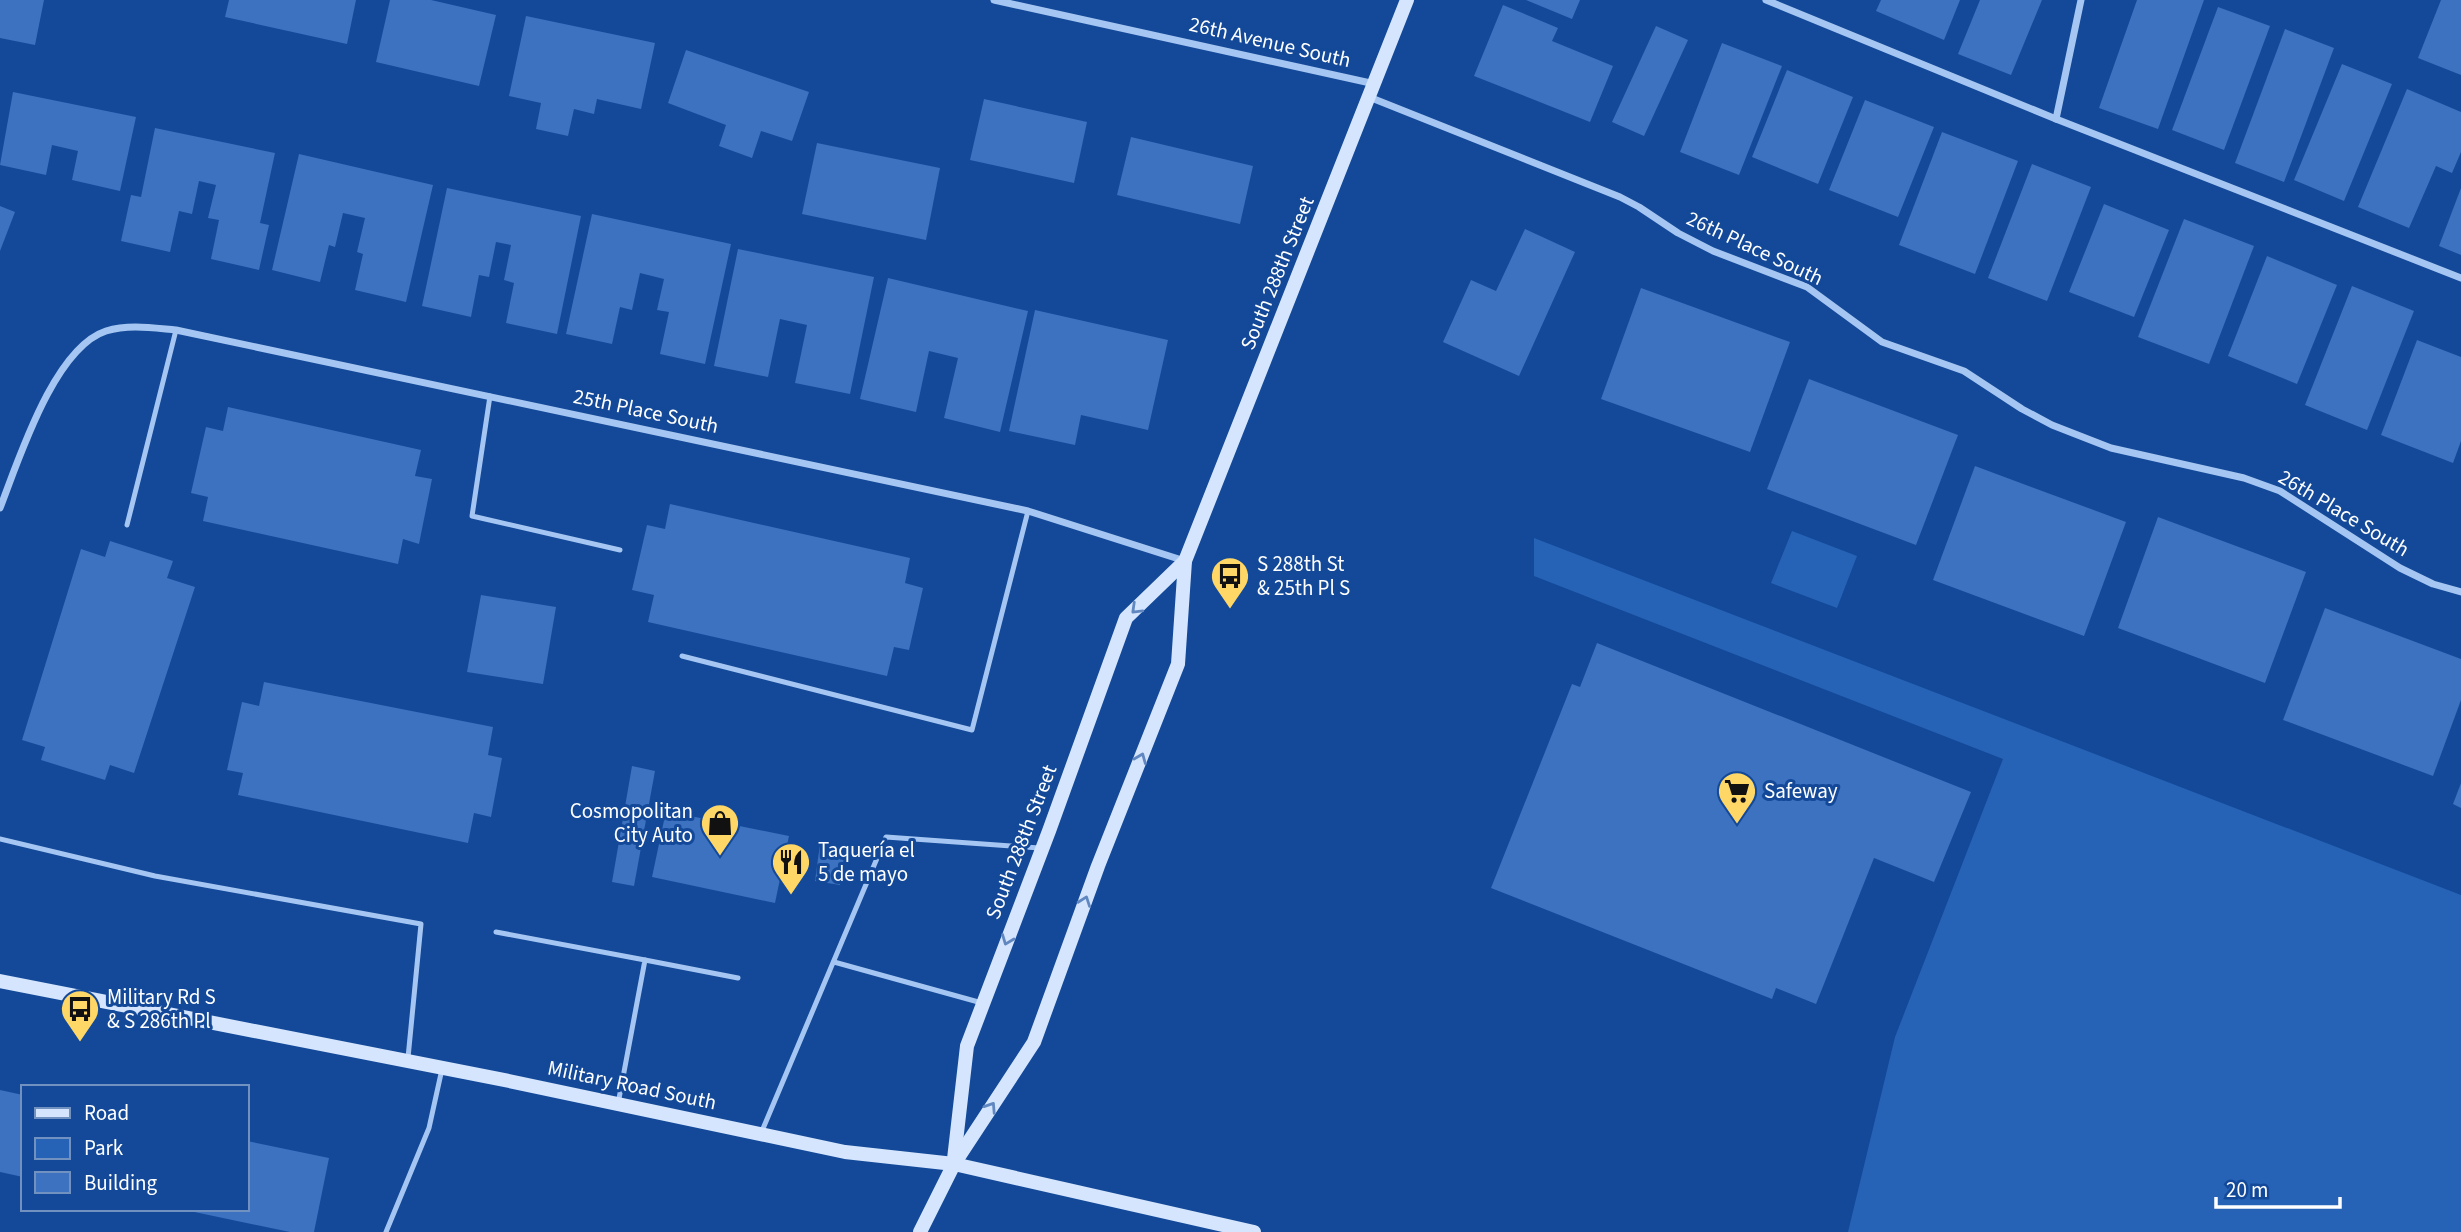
<svg xmlns="http://www.w3.org/2000/svg" width="2461" height="1232" font-family="'Source Sans 3',sans-serif">
<style>
.green{fill:#2663b6}
.building{fill:#3c72c0}
.lines{fill:none;stroke-linecap:round;stroke-linejoin:round}
.service{stroke:#a5c6f3;stroke-width:5}
.minor{stroke:#a5c6f3;stroke-width:7}
.secondary{stroke:#d4e5fd;stroke-width:14}
.oneway{stroke:#6087c0}
.labels{text-anchor:middle;dominant-baseline:central;stroke-width:6;stroke-linejoin:round;paint-order:stroke}
.street-label{font-size:21px;fill:#fff;stroke:#134998}
.poi-label{font-size:21px;fill:#fff;stroke:#134998;text-anchor:start}
</style>
<rect width="100%" height="100%" fill="#134998"/>
<g class="green">
<path d="M1792,531l65,25 -20,52 -66,-25z"/>
<path d="M1534,538l927,357v337h-613l47,-195 108,-278 -469,-183z"/>
</g>
<g class="building">
<path d="M0,0h44l-9,45 -35,-7z"/>
<path d="M229,0h127l-9,44 -122,-27z"/>
<path d="M390,0h41l65,15 -17,71 -103,-24z"/>
<path d="M1526,0h54l-8,19z"/>
<path d="M1881,0h79l-16,40 -68,-29z"/>
<path d="M1980,0h62l-31,75 -53,-21z"/>
<path d="M2137,0h67l-46,129 -59,-21z"/>
<path d="M2441,0h20v75l-43,-17z"/>
<path d="M1503,5l55,23 -6,13 61,25 -23,56 -116,-46z"/>
<path d="M2218,7l52,19 -46,124 -52,-20z"/>
<path d="M526,16l129,27 -14,66 -44,-10 -3,15 -20,-5 -6,27 -32,-7 5,-26 -32,-7z"/>
<path d="M1656,26l32,14 -44,96 -32,-14z"/>
<path d="M2285,29l49,19 -50,134 -49,-19z"/>
<path d="M1722,43l60,23 -43,109 -59,-23z"/>
<path d="M686,50l123,42 -17,49 -31,-10 -9,27 -33,-12 7,-21 -58,-22z"/>
<path d="M2342,64l50,20 -48,117 -50,-21z"/>
<path d="M1787,70l66,27 -35,87 -66,-27z"/>
<path d="M2407,89l54,23v40l-9,21 -16,-7 -27,62 -51,-21z"/>
<path d="M13,92l123,25 -16,74 -48,-11 6,-29 -26,-6 -6,30 -46,-10z"/>
<path d="M984,99l103,23 -13,61 -104,-23z"/>
<path d="M1865,100l69,27 -36,90 -69,-27z"/>
<path d="M155,128l120,25 -15,70 9,2 -10,45 -48,-11 8,-39 -11,-2 8,-33 -17,-4 -7,33 -13,-3 -9,41 -49,-11 10,-46 10,2z"/>
<path d="M1942,132l76,29 -43,113 -76,-29z"/>
<path d="M1131,137l122,29 -13,58 -123,-29z"/>
<path d="M817,143l123,25 -14,72 -124,-26z"/>
<path d="M299,154l134,31 -27,117 -51,-12 8,-36 -6,-2 8,-34 -22,-5 -8,34 -6,-2 -9,37 -48,-12z"/>
<path d="M2032,164l59,23 -44,114 -59,-23z"/>
<path d="M447,188l134,28 -24,118 -51,-11 8,-40 -10,-3 7,-35 -15,-3 -7,35 -10,-2 -8,42 -49,-11z"/>
<path d="M2461,188v67l-22,-9z"/>
<path d="M2104,204l65,26 -35,87 -65,-25z"/>
<path d="M0,206l15,6 -15,39z"/>
<path d="M592,214l139,30 -26,120 -45,-10 9,-42 -12,-2 7,-31 -24,-6 -8,37 -12,-3 -8,37 -46,-10z"/>
<path d="M2184,219l70,27 -45,118 -71,-27z"/>
<path d="M1525,229l50,23 -56,124 -76,-34 28,-62 25,11z"/>
<path d="M738,249l136,28 -24,117 -55,-11 12,-58 -27,-6 -12,58 -54,-11z"/>
<path d="M2267,256l70,29 -40,99 -69,-28z"/>
<path d="M888,278l140,33 -28,121 -56,-14 14,-60 -29,-7 -13,61 -56,-13z"/>
<path d="M2352,286l62,25 -47,119 -62,-25z"/>
<path d="M1641,288l149,54 -40,110 -149,-53z"/>
<path d="M1035,310l133,30 -20,90 -67,-15 -6,30 -66,-14z"/>
<path d="M2417,340l44,17v84l-8,22 -72,-28z"/>
<path d="M1809,379l149,56 -42,110 -149,-56z"/>
<path d="M228,407l193,43 -6,26 17,3 -13,65 -16,-5 -5,25 -195,-43 5,-24 -17,-4 15,-66 17,4z"/>
<path d="M1975,466l151,56 -42,114 -151,-56z"/>
<path d="M670,504l240,54 -5,25 18,5 -14,62 -15,-3 -7,29 -239,-54 6,-27 -22,-5 15,-65 18,4z"/>
<path d="M2158,517l148,55 -41,111 -147,-55z"/>
<path d="M110,541l63,20 -6,17 28,9 -61,186 -24,-8 -5,15 -64,-20 4,-13 -23,-7 59,-191 24,8z"/>
<path d="M481,595l75,12 -13,77 -76,-12z"/>
<path d="M2325,608l136,51v41l-28,76 -150,-56z"/>
<path d="M1597,643l374,149 -37,90 -60,-24 -58,146 -40,-16 -4,11 -281,-111 81,-204 8,3z"/>
<path d="M264,682l229,45 -5,28 14,3 -11,59 -17,-4 -6,30 -230,-48 5,-22 -16,-3 15,-68 17,4z"/>
<path d="M632,766l23,5 -21,115 -22,-4z"/>
<path d="M2461,783v25l-8,-4z"/>
<path d="M666,811l123,25 -14,67 -123,-26z"/>
<path d="M820,844l26,4 -6,37 -25,-4z"/>
<path d="M0,1090l23,5v82l-23,-5z"/>
<path d="M247,1141l82,17 -15,74h-24l-105,-22 62,-1z"/>
</g>
<g class="lines">
<g class="service">
<path d="M490,396l-18,120 148,34"/>
<path d="M127,525l49,-195"/>
<path d="M682,656l290,74 56,-219"/>
<path d="M0,839l155,37 266,48 -13,134"/>
<path d="M496,932l149,28 -27,144"/>
<path d="M645,960l93,18"/>
<path d="M834,962l148,41"/>
<path d="M762,1131l124,-294 153,11"/>
<path d="M386,1232l43,-104 13,-59"/>
</g>
<g class="minor">
<path d="M994,0l381,84"/>
<path d="M1766,0l290,119 405,159"/>
<path d="M1369,97l251,100 19,10 39,26 35,18 94,36 75,55 82,29 58,38 30,16 59,23 133,30 36,13 120,77 33,16 28,8"/>
<path d="M2056,119l25,-119"/>
<path d="M0,508c19,-49 54,-160 106,-177 23,-7 47,-3 70,-1l852,181 157,50"/>
</g>
<g class="secondary">
<path d="M0,981l509,100 336,71 109,12 300,68"/>
<path d="M954,1159l13,-113 82,-215 77,-213 59,-57"/>
<path d="M920,1232l34,-68 80,-122 64,-176 80,-202 7,-103 222,-561"/>
</g>
</g>
<defs><path id="oneway-chevron" d="M-2-3.5L2.5 0L-2 3.5" fill="none" stroke-width="1.6" stroke-linecap="round" stroke-linejoin="round" transform="scale(1.75)"/></defs>
<g class="oneway">
<use href="#oneway-chevron" transform="translate(1136 609) rotate(136)"/>
<use href="#oneway-chevron" transform="translate(1141 758) rotate(-68)"/>
<use href="#oneway-chevron" transform="translate(1085 901) rotate(-70)"/>
<use href="#oneway-chevron" transform="translate(1007 940) rotate(111)"/>
<use href="#oneway-chevron" transform="translate(991 1107) rotate(-57)"/>
</g>
<defs>
<g id="bus-pin" transform="scale(2.0125)"><path d="M0 17L-7.5 6A9.5 9.5 0 1 1 7.5 6Z" fill="#ffd767" stroke="#134998"/><path d="M-5-6H5V4H4V6H2V4H-2V6H-4V4H-5ZM-3.5-4V0h7V-4ZM-3.5 1.2v1.5H-2V1.2ZM2 1.2v1.5H3.5V1.2Z" fill="#111"/></g>
<g id="supermarket-pin" transform="scale(2.0125)"><path d="M0 17L-7.5 6A9.5 9.5 0 1 1 7.5 6Z" fill="#ffd767" stroke="#134998"/><path d="M-6-5.5h2.5l.6 2H6L4.5 2H-2.5L-4.4-4H-6ZM-1.5 3.2a1.3 1.3 0 1 0 .1 0ZM3 3.2a1.3 1.3 0 1 0 .1 0Z" fill="#111"/></g>
<g id="shop-pin" transform="scale(2.0125)"><path d="M0 17L-7.5 6A9.5 9.5 0 1 1 7.5 6Z" fill="#ffd767" stroke="#134998"/><path d="M-5-2.5h2.3a2.7 3.5 0 0 1 5.4 0H5L5.5 6h-11ZM-1.5-2.5h3a1.5 2.3 0 0 0-3 0Z" fill="#111"/></g>
<g id="restaurant-pin" transform="scale(2.0125)"><path d="M0 17L-7.5 6A9.5 9.5 0 1 1 7.5 6Z" fill="#ffd767" stroke="#134998"/><path d="M-5-6h1v4h1v-4h1v4h1v-4h1v5L-1.5 .5V6h-2V.5L-5-1ZM5-6V6H3V1.5H1.5Q1.5-4 5-6Z" fill="#111"/></g>
</defs>
<g fill-rule="evenodd">
<use href="#bus-pin" x="1230" y="576"/>
<use href="#supermarket-pin" x="1737" y="791"/>
<use href="#shop-pin" x="720" y="823"/>
<use href="#restaurant-pin" x="791" y="862"/>
<use href="#bus-pin" x="80" y="1009"/>
</g>
<g class="labels">
<g class="street-label">
<text transform="translate(1270 42) rotate(13)">26th Avenue South</text>
<text transform="translate(1755 248) rotate(25)">26th Place South</text>
<text transform="translate(1277 273) rotate(-68)">South 288th Street</text>
<text transform="translate(646 411) rotate(12)">25th Place South</text>
<text transform="translate(2344 513) rotate(31)">26th Place South</text>
<text transform="translate(1021 842) rotate(-69)">South 288th Street</text>
<text transform="translate(632 1085) rotate(12)">Military Road South</text>
</g>
<g class="poi-label">
<text x="1257" y="564">S 288th St<tspan x="1257" dy="24">&amp; 25th Pl S</tspan></text>
<text x="1764" y="791">Safeway</text>
<text x="693" y="811" text-anchor="end">Cosmopolitan<tspan x="693" dy="24">City Auto</tspan></text>
<text x="818" y="850">Taquería el<tspan x="818" dy="24">5 de mayo</tspan></text>
<text x="107" y="997">Military Rd S<tspan x="107" dy="24">&amp; S 286th Pl</tspan></text>
</g>
</g>
<rect x="21" y="1085" width="228" height="126" fill="#134998" stroke="#7192c1" stroke-width="2"/>
<rect x="35" y="1108" width="35" height="10" fill="#d4e5fd" stroke="#7192c1" stroke-width="2"/>
<text x="84" y="1120" font-size="21" fill="#ffffff">Road</text>
<rect x="35" y="1138" width="35" height="21" fill="#2663b6" stroke="#7192c1" stroke-width="2"/>
<text x="84" y="1155" font-size="21" fill="#ffffff">Park</text>
<rect x="35" y="1172" width="35" height="21" fill="#3c72c0" stroke="#7192c1" stroke-width="2"/>
<text x="84" y="1190" font-size="21" fill="#ffffff">Building</text>
<path d="M2216 1197v10h124v-10" fill="none" stroke="#ffffff" stroke-width="3.5"/>
<text x="2226" y="1197" font-size="21" fill="#ffffff" stroke="#134998" stroke-width="5" paint-order="stroke">20 m</text>
</svg>
